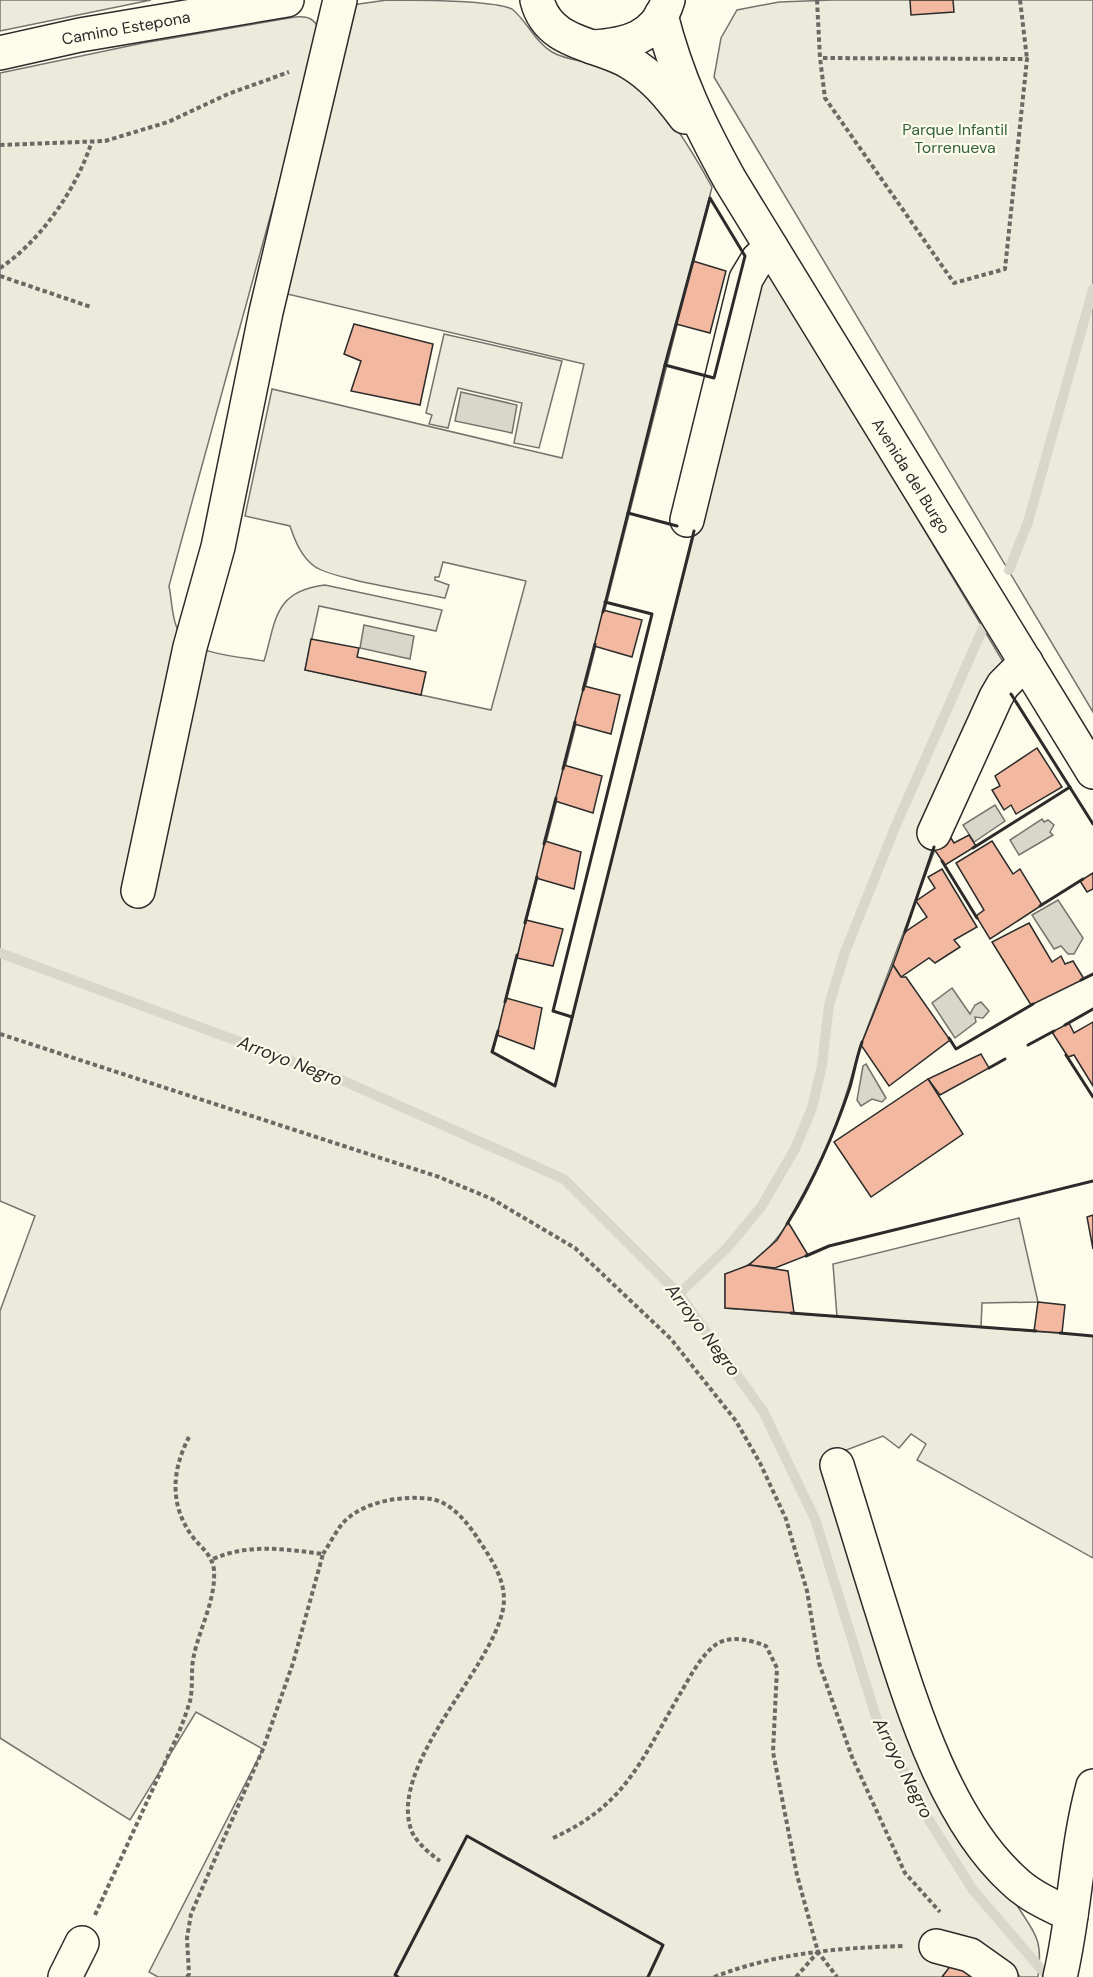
<svg xmlns="http://www.w3.org/2000/svg" width="1093" height="1977" font-family="'DM Sans',sans-serif">
<style>
.green{fill:#ecebdb;stroke:#74746e;stroke-width:1.5}
.water{fill:#d8d7c9;stroke:#74746e;stroke-width:1.5}
.lines{fill:none;stroke-linecap:round;stroke-linejoin:round}
.stream{stroke:#d8d7c9;stroke-width:10}
.building{fill:#f2b8a0;stroke:#2b2b2b;stroke-width:1.5}
.minor-casing{stroke:#2b2b2b;stroke-width:36}
.major-casing{stroke:#2b2b2b;stroke-width:36}
.path{stroke:#6a6964;stroke-width:4;stroke-dasharray:4.5 3;stroke-linecap:butt}
.minor{stroke:#fdfbea;stroke-width:33}
.major{stroke:#fdfbea;stroke-width:33}
.wall{stroke:#2b2b2b;stroke-width:3}
.labels{text-anchor:middle;dominant-baseline:central;stroke-width:4.5;stroke-linejoin:round;paint-order:stroke}
.street-label{font-size:16px;fill:#2b2b2b;stroke:#fdfbea}
.park-label{font-size:16px;fill:#34623c;stroke:#fdfbea}
.water-label{font-size:18px;font-style:italic;fill:#2b2b2b;stroke:#fdfbea}
</style>
<rect width="100%" height="100%" fill="#fdfbea"/>
<g class="green">
<path d="M0,0h151l-151,31z"/>
<path d="M387,0c27,0 106,0 125,9 15,12 23,33 40,43 15,9 33,8 49,14 54,19 85,74 111,121l-219,865 62,33 205,-811 9,-4 236,395 -146,385c-16,61 -64,212 -134,224v34l112,9 -4,-53 186,-46 19,84 -56,1 -1,24 112,9v222l-176,-98 9,-16 -15,-10 -12,14 -16,-12 -63,24 6,25 186,412c20,35 32,37 26,80h-17l-49,-38 -30,38h-784l-9,-5 114,-223 -67,-37 -66,108 -130,-82v-427l35,-95 -35,-15v-1128l143,-30 152,-26c14,-1 18,1 26,14l-152,555c3,15 3,39 13,51 15,17 59,20 82,24 12,-39 9,-70 61,-76l117,25 -6,21 -117,-25 -14,64 186,40 35,-129 -83,-19 -4,15h-4v3l14,5 -4,13c-26,-6 -114,-19 -131,-32 -13,-10 -19,-25 -24,-40l-45,-10 27,-127 290,69 22,-94 -301,-71 69,-288z"/>
<path d="M832,0h261v712l-379,-635 7,-39 16,-28 42,-8z"/>
<path d="M444,334l118,27 -23,87 -25,-5 8,-40 -64,-15 -10,40 -19,-4 3,-9 -6,-2z"/>
</g>
<g class="water">
<path d="M461,392l56,13 -5,28 -57,-12z"/>
<path d="M364,625l50,11 -4,23 -50,-11z"/>
<path d="M995,805l10,16 -31,21 -11,-17z"/>
<path d="M1042,819l2,3 4,-2 6,5 -4,7 3,3 -34,20 -9,-15z"/>
<path d="M1058,900l25,38 -9,16h-6l-7,-8 -7,3 -22,-34z"/>
<path d="M952,988l18,26 5,-9 6,-3 8,9 -6,7 -8,-1 1,5 -21,16 -23,-35z"/>
<path d="M866,1064l20,34 -4,4 -10,-3 -11,7 -4,-6 6,-34z"/>
</g>
<g class="lines">
<g class="stream">
<path d="M1009,570l19,-48 65,-233"/>
<path d="M0,953l337,125 227,101 115,115 84,117 52,108 61,198 53,103 44,70 75,87"/>
<path d="M679,1294l48,-46 34,-41 34,-58 17,-41 10,-43 7,-60 16,-53 51,-127 87,-197"/>
</g>
</g>
<g class="building">
<path d="M910,0h43l1,12 -43,3z"/>
<path d="M693,261l33,10 -16,62 -34,-9z"/>
<path d="M354,324l79,20 -13,61 -69,-14 10,-30 -17,-7z"/>
<path d="M603,610l39,10 -10,37 -38,-11z"/>
<path d="M311,639l48,9 -2,9 69,15 -5,23 -116,-25z"/>
<path d="M584,686l36,9 -9,39 -37,-10z"/>
<path d="M1037,748l25,39 -46,27 -5,-9 -7,5 -12,-20 8,-4 -5,-10z"/>
<path d="M564,765l38,11 -9,37 -38,-12z"/>
<path d="M944,827l10,16 15,-8 7,11 -31,19 -11,-16z"/>
<path d="M545,841l36,11 -7,37 -38,-11z"/>
<path d="M992,841l21,33 7,-5 22,36 -52,34 -14,-23 8,-6 -28,-47z"/>
<path d="M942,869l35,58 -23,13 6,7 -25,16 -6,-5 -28,19 -8,-12 12,-33 22,-15 -11,-16 19,-13 -7,-11z"/>
<path d="M1093,873v16l-6,3 -7,-11z"/>
<path d="M526,920l37,9 -10,37 -36,-8z"/>
<path d="M1029,923l23,39 9,-6 4,8 8,-3 11,18 -53,26 -39,-63z"/>
<path d="M893,965l8,12h5l44,63 -61,46 -28,-41z"/>
<path d="M506,998l36,10 -8,41 -37,-14z"/>
<path d="M1093,1022v64l-19,-31 -6,2 -16,-25 17,-9 5,10z"/>
<path d="M981,1054l8,14 -49,27 -12,-16z"/>
<path d="M928,1079l35,55 -92,63 -37,-55z"/>
<path d="M1093,1215v34l-6,-32z"/>
<path d="M788,1222l20,33 -33,13 -26,-3 28,-25z"/>
<path d="M749,1265l39,6 6,42 -69,-5v-34z"/>
<path d="M1038,1302l27,3 -3,28 -28,-2z"/>
<path d="M955,1960l24,17h-37z"/>
</g>
<g class="lines">
<g class="minor-casing">
<g id="minor">
<path d="M687,520l59,-241 12,-20 13,-12"/>
<path d="M934,833l62,-136 7,-12 23,-23"/>
<path d="M138,891l52,-244 28,-100 48,-235 74,-312"/>
<path d="M837,1465c16,51 31,102 47,152 27,86 61,201 129,263 16,16 38,25 58,35"/>
<path d="M936,1946l34,9 31,22"/>
<path d="M65,1977l17,-34"/>
</g>
</g>
<g class="major-casing">
<g id="major">
<path d="M537,0c11,45 60,43 92,62 24,14 40,34 56,55"/>
<path d="M661,15c16,63 38,109 69,165l363,592"/>
<path d="M592,47c34,-2 65,-9 76,-47"/>
<path d="M0,53l80,-18 207,-35"/>
<path d="M1060,1977c15,-63 16,-129 33,-191"/>
</g>
</g>
<g class="path">
<path d="M817,0l3,58 5,40 129,185 51,-14 22,-210 -207,-1"/>
<path d="M1020,0l7,59"/>
<path d="M0,145l105,-4 63,-19 60,-28 61,-22"/>
<path d="M0,268c41,-27 77,-80 92,-127"/>
<path d="M0,276l91,31"/>
<path d="M0,1034l439,143 53,22 83,49 96,91 65,82 24,42 26,56 21,72 12,72 33,94 53,116 35,39"/>
<path d="M323,1554c6,-9 12,-21 19,-30 20,-23 61,-29 89,-25 20,3 37,24 47,40 14,21 30,44 25,70 -12,62 -117,158 -91,223 6,12 17,21 28,29"/>
<path d="M553,1838c71,-32 87,-75 124,-139 11,-18 21,-40 37,-53 14,-12 37,-6 52,0l11,22 -4,84 24,123 21,77 19,25"/>
<path d="M95,1915l84,-183c4,-10 8,-21 11,-31 3,-13 1,-28 3,-41 5,-29 23,-59 21,-90 -2,-16 -13,-22 -22,-34 -23,-32 -20,-66 -3,-99"/>
<path d="M187,1977l2,-3 -2,-36 4,-24 72,-165 30,-86 30,-109c-39,-5 -76,-11 -112,6"/>
<path d="M714,1977c62,-24 122,-29 189,-31"/>
<path d="M796,1977l21,-24"/>
</g>
<use href="#minor" class="minor"/>
<use href="#major" class="major"/>
<g class="wall">
<path d="M710,198l35,58 -31,122 -49,-13z"/>
<path d="M665,365l-37,148 49,13"/>
<path d="M603,612l25,-99"/>
<path d="M583,690l12,-46"/>
<path d="M1011,694l82,130"/>
<path d="M563,769l12,-47"/>
<path d="M544,844l12,-46"/>
<path d="M973,848l97,-61"/>
<path d="M942,861l35,57"/>
<path d="M1040,906l43,-27"/>
<path d="M525,923l12,-46"/>
<path d="M905,932l29,-85"/>
<path d="M1081,980l12,-6"/>
<path d="M505,1002l12,-47"/>
<path d="M572,1017l-19,-6 99,-397 -47,-12"/>
<path d="M1065,1025l28,-16"/>
<path d="M498,1031l-6,21 63,34 139,-555"/>
<path d="M949,1038l7,11 77,-45"/>
<path d="M1028,1045l26,-14"/>
<path d="M1066,1055l27,42"/>
<path d="M989,1068l16,-9"/>
<path d="M787,1224c26,-43 47,-89 63,-137 4,-15 7,-31 12,-45"/>
<path d="M806,1256l23,-10 264,-65"/>
<path d="M791,1313l245,18"/>
<path d="M1060,1333l33,3"/>
<path d="M398,1977l-3,-2 72,-139 196,109 -15,32"/>
</g>
</g>
<g class="labels">
<g class="street-label">
<text transform="translate(126 28) rotate(-10)">Camino Estepona</text>
<text transform="translate(911 476) rotate(58)">Avenida del Burgo</text>
</g>
<g class="park-label">
<text x="955" y="129">Parque Infantil<tspan x="955" dy="18">Torrenueva</tspan></text>
</g>
<g class="water-label">
<text transform="translate(290 1061) rotate(21)">Arroyo Negro</text>
<text transform="translate(703 1330) rotate(53)">Arroyo Negro</text>
<text transform="translate(903 1768) rotate(63)">Arroyo Negro</text>
</g>
</g>
</svg>
